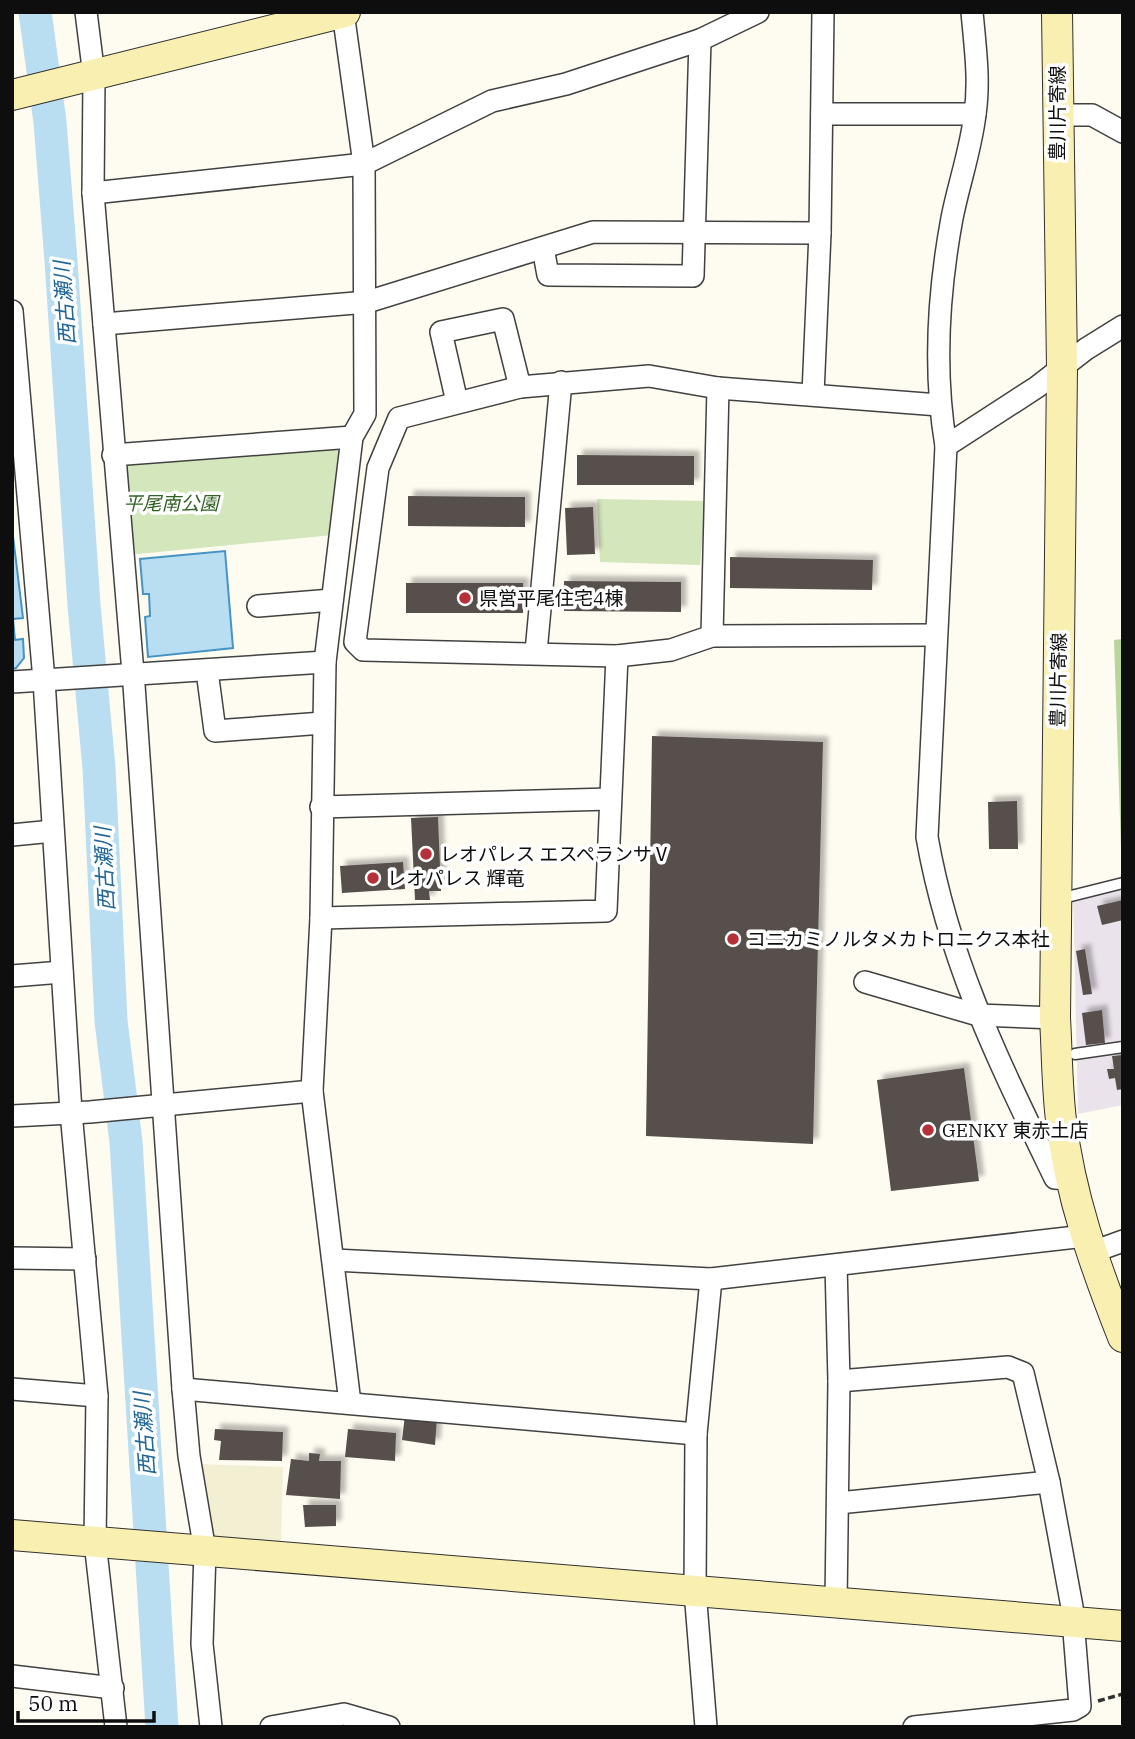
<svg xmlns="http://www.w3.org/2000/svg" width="1135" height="1739" font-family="'IBM Plex Serif','Noto Sans JP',serif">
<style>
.industrial{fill:#ebe3ec}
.farmland{fill:#f2efd2}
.green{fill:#d3e6bc}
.forest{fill:#b8d69c}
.water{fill:#b9def2;stroke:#4594c4;stroke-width:2}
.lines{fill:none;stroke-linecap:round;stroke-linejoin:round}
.river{stroke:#b9def2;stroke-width:33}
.building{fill:#564f4b;filter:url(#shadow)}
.lane-casing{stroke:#414141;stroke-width:13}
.street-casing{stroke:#414141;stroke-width:24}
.secondary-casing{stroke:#303030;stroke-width:32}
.path{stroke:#303030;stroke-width:3.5;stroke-dasharray:7 3.5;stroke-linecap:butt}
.lane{stroke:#fff;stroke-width:10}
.street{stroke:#fff;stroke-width:21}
.secondary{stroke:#f9efb0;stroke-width:30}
.poi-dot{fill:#b53039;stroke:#fff;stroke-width:2.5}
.labels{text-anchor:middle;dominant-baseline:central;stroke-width:7;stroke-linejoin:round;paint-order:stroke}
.street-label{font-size:19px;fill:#0e0e0e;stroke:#fff}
.park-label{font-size:19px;font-style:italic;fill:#316223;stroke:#fff}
.poi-label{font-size:19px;fill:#0e0e0e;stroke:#fff;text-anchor:start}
.water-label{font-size:21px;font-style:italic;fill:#206697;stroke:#fff}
</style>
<defs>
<filter id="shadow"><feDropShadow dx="5.5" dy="-5.5" stdDeviation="2" flood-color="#0004"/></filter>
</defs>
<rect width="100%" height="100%" fill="#fefbf0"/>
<path class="industrial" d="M1123,877v228l-45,9 -5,-224z"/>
<path class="farmland" d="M197,1464l86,3 -2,78 -66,-3 -7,-14z"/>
<g class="green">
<path d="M346,443l-13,92 -205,20 -9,-95z"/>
<path d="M597,499l109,2 -6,64 -100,-3z"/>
</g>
<path class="forest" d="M1123,639v238h-1l-8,-237z"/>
<g class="water">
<path d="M12,528l11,90 -10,1 2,21 8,-1 1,19 -8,10 -4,1z"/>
<path d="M225,551l8,97 -85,9 -3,-40 5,-1 -1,-22h-6l-3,-35z"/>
</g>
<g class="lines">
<path class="river" d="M35,12l15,110 11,139 23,344 15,163 12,253 15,121 36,585"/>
</g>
<g class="building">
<path d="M577,455l117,1v29h-117z"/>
<path d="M408,496l117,1v30l-117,-1z"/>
<path d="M593,507l2,47 -28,1 -2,-47z"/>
<path d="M730,557l143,3 -1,30 -142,-2z"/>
<path d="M564,581l117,1v30l-117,-1z"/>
<rect x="406" y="583" width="117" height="30"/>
<path d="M652,736l171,6 -10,402 -167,-8z"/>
<path d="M1017,801l1,48h-29l-1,-47z"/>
<path d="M438,817l3,74h-12l1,9h-15l-4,-82z"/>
<path d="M403,862l2,27 -63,4 -2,-27z"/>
<path d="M1123,900v20l-21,5 -5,-19z"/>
<path d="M1085,949l7,45 -9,1 -7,-44z"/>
<path d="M1102,1010l3,33 -19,2 -4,-32z"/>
<path d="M1123,1055v34l-6,1 -2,-12 -6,1 -2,-10h7l-2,-13z"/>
<path d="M964,1068l15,113 -88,10 -14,-111z"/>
<path d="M405,1415l32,3 -2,27 -33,-5z"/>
<path d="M215,1429l68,3 -1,29 -63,-1 2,-19 -7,-1z"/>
<path d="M348,1429l48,4 -1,28 -50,-4z"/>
<path d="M309,1453l11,1 -1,7h22l-1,38 -54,-4 5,-36 18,2z"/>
<path d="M303,1505h33v21l-31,1z"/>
</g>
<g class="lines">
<g class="lane-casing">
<g id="lane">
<path d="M1059,899l64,-16"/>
<path d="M1075,1054l48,-7"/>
</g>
</g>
<g class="street-casing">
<g id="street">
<path d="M86,12l8,64 -1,117 41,492 49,704 6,67 16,95 -3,93 9,83"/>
<path d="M343,12l21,152 1,250 -13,23 -27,225 -4,256 -9,173 38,312"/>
<path d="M972,12c3,34 8,68 3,102 -4,35 -16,69 -23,104 -14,76 -19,151 -6,228l-19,391c22,126 73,227 128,341l16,1"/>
<path d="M822,114h153"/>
<path d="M1057,115h35l31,17"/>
<path d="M93,193l271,-29 128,-63 74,-17 134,-44 58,-28"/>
<path d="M543,248l5,27 145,1 7,-236"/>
<path d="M12,311l32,369 27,432 26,284 -2,146 21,185"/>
<path d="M104,324l263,-22 226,-70 227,1"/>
<path d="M813,394l7,-161 3,-221"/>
<path d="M457,402l-16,-70 62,-13 17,68"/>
<path d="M946,446l91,-59 49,-38 37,-23"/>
<path d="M113,455l239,-18"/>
<path d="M258,606l74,-6"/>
<path d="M936,635l-224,1 -41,14 -54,6 -254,-6 -8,-8 23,-174 21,-50 121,-31 129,-11 69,12 221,17"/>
<path d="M712,636l6,-248"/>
<path d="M536,652l25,-270"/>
<path d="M207,671l8,60 108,-8"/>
<path d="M12,682l313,-20"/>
<path d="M321,807l289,-8"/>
<path d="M12,835l41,-4"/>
<path d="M321,918l285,-7 11,-255"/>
<path d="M12,976l50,-4"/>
<path d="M865,982l113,33 77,3"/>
<path d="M12,1116l78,-4 222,-21"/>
<path d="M1090,1253l33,-12"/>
<path d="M12,1258l73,1"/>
<path d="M334,1260l377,19 374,-43"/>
<path d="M836,1265l3,116 -3,221"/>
<path d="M839,1381l169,-14 15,6 26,109 23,125 8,99 -7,4 -159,17"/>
<path d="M12,1389l85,7"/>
<path d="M183,1389l513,45"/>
<path d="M838,1503l211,-21"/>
<path d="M12,1676l101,12"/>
<path d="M271,1727l73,-13 45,13"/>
<path d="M706,1727l-11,-136 1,-157 15,-155"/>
</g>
</g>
<g class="secondary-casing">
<g id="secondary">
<path d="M1057,12l5,356 -7,650c2,34 2,69 6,102 9,76 34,146 62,217"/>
<path d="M12,95l333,-83"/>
<path d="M12,1535l1111,91"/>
</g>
</g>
<path class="path" d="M1098,1701l25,-7"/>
<use href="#lane" class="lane"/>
<use href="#street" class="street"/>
<use href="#secondary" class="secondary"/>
</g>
<g class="poi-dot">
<circle cx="465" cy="598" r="7"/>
<circle cx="426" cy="854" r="7"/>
<circle cx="373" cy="878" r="7"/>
<circle cx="733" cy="939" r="7"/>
<circle cx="928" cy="1130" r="7"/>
</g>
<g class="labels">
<g class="street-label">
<text transform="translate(1057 113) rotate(-90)">豊川片寄線</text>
<text transform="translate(1058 680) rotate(-89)">豊川片寄線</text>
</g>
<g class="park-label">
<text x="171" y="503">平尾南公園</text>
</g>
<g class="poi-label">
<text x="479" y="598">県営平尾住宅4棟</text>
<text x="440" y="854">レオパレス エスペランサⅤ</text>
<text x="387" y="878">レオパレス 輝竜</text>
<text x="747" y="939">コニカミノルタメカトロニクス本社</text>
<text x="942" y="1130">GENKY 東赤土店</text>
</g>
<g class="water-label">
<text transform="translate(64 303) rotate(-94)">西古瀬川</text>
<text transform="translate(104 869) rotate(-93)">西古瀬川</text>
<text transform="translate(144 1434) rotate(-94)">西古瀬川</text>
</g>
</g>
<rect width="1135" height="1739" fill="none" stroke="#0e0e0e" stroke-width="28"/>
<path d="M18 1711v10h136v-10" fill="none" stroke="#0e0e0e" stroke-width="3.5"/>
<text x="28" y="1711" font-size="21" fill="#0e0e0e" stroke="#ffffff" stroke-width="5" paint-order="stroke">50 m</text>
</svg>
